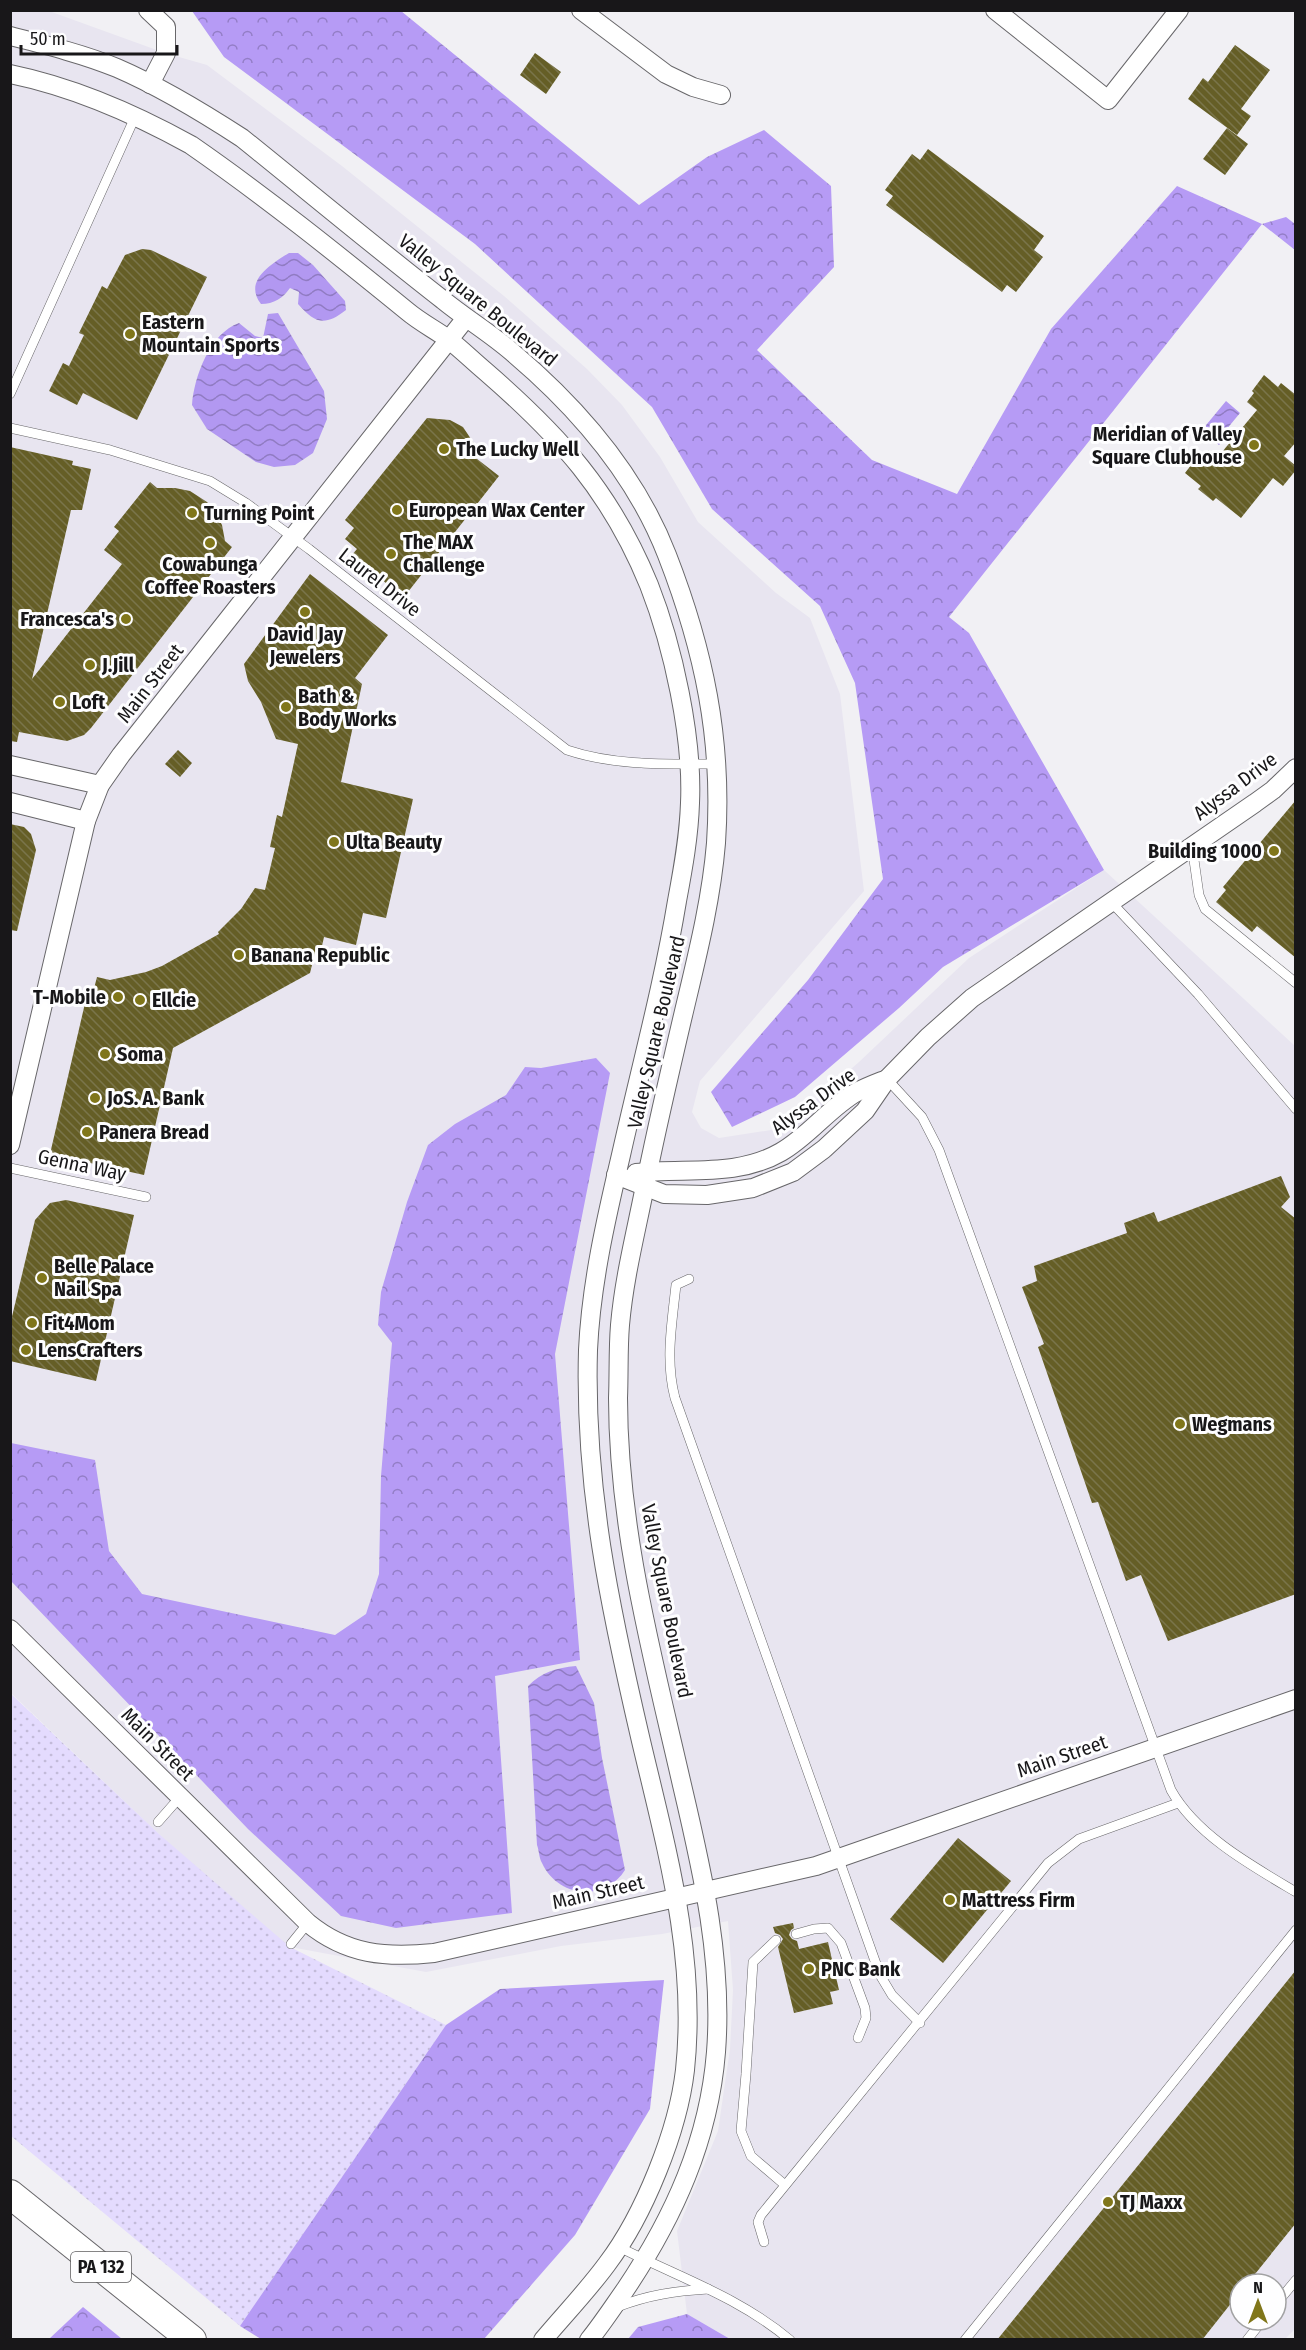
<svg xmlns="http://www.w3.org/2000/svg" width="1306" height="2350" font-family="'Fira Sans Condensed',sans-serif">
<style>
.built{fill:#e8e5f0;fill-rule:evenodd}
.green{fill:url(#green-dots)}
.forest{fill:url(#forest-crowns)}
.water{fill:url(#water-waves)}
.building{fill:url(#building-back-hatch)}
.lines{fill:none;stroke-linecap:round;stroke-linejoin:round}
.lane-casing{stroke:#68676a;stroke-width:10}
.street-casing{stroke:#68676a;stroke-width:20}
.primary-casing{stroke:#68676a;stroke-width:30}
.lane{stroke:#fff;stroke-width:9}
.street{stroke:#fff;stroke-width:18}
.primary{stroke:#fff;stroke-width:28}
.poi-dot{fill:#80761a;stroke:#fefeff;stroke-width:2}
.labels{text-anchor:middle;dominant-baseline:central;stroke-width:6;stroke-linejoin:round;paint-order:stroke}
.shield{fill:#fefeff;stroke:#5d5c5e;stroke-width:1.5}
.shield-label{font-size:18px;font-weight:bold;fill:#181719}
.street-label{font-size:20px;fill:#181719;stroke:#fefeff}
.poi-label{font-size:20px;font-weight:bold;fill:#181719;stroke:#fefeff;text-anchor:start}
</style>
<defs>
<pattern id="green-dots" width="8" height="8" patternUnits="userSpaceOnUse" patternTransform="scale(1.5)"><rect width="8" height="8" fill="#e4dbfe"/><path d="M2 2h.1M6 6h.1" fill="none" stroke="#c3bbd9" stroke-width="1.8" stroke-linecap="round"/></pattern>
<pattern id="forest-crowns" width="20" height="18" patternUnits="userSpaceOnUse" patternTransform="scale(1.5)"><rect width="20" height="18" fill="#b69bf5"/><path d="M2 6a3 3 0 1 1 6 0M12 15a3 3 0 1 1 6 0" fill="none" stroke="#937dc6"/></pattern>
<pattern id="water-waves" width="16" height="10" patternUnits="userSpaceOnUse" patternTransform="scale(1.5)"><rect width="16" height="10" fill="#b298f1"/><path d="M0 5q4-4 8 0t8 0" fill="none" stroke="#907bc2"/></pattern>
<pattern id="building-back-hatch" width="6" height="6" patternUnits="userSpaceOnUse" patternTransform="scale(1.5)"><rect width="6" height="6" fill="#655e26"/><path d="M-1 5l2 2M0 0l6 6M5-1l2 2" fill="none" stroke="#7a754b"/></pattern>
</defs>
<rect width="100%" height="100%" fill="#f1f0f4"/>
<path class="built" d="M10,11h39l116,42 42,12 135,101 162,130 83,73 35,36 38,52 38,65 78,71 34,25 30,76 24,197 -164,190 -8,31 9,16 18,10 52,-8 34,-21 54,-47 110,-104 135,-88 191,176 1,1282 -11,11h-555l-43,-25 -10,-83 41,-100 12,-82 3,-59 -5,-69 -66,13 -101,12 -135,26 -152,-28 -263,-251zM1240,2284h36v36h-36z"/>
<path class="green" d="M10,1693l149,141 131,113 156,78 -206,301 -229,-190z"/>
<g class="forest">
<path d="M192,11h209l238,194 68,-48 57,-27 67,56 3,81 -77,83 115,110 85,34 94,-165 126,-143 85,38 24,-7 9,7v26l-33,-26 -313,393 20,16 135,237 -161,97 -44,41 -104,89 -63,30 -21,-35 97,-112 75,-101 -28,-196 -35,-77 -108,-97 -60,-102 -177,-163 -251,-187z"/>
<path d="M596,1058l14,15 -55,281 25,306 -85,16 17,237 -116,15 -55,-12 -93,-87 -237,-248v-138l84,17 14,91 33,43 193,41 31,-21 13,-40 2,-98 11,-133 -14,-18 3,-33 26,-90 21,-57 27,-21 51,-29 19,-28 16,1z"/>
<path d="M664,1980l-14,129 -75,126 -91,104h-223l-21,-13 206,-301 54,-36z"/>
<path d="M83,2307l39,32h-73z"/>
<path d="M687,2314l43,25h-102l10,-12z"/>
</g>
<g class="water">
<path d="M289,253h9l15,12 32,36 1,9c-22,17 -31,13 -48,-6l1,-12 -9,-4c-7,10 -16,16 -29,16 -18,-23 10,-40 28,-51z"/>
<path d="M278,313l46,78 3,28 -14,34 -18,12 -21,2 -18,-5 -49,-33 -15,-24c2,-28 18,-72 47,-82l16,13 8,2 5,-24z"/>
<path d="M1226,401l14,12 -19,23 3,3 -5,6 -17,-15z"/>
<path d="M576,1666l18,37 8,55 23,112c-20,32 -67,28 -83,-7 -3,-5 -3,-13 -5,-18l-9,-159c14,-14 28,-18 48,-20z"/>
</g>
<g class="building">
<path d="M1235,45l35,25 -29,39 10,7 -14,19 -49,-36 15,-21 5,4z"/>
<path d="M535,53l26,19 -15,22 -26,-19z"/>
<path d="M1227,128l21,16 -23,31 -22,-16z"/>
<path d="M928,149l116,87 -10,14 9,7 -27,35 -9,-7 -5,7 -116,-87 7,-9 -8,-6 27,-36 8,6z"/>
<path d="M142,249l9,1 56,27 -70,143 -54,-27 -6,12 -28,-14 14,-28 6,3 15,-31 -5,-2 23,-47 5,3 18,-34z"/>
<path d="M1264,375l14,12 3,-4 15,12v47l-12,14 12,10v4l-13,16 -10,-8 -32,40 -25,-20 -3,3 -15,-12 3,-3 -16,-13 13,-17 3,3 7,-9 9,8 40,-48 -10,-8 7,-9 -2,-2z"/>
<path d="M427,418l23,2 13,7 14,21 -5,7 27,21 -95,121 -53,-41 6,-7 -12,-10 9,-11 -9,-8z"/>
<path d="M10,447l63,14 -1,4 19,4 -9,41h-11l-39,169 90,-115 -18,-14 15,-19 -5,-4 36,-45 7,6h18l15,3 17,11 7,8 8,15 3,16 7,6 -141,181 -7,7 -17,6 -48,-9 -2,10 -7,-1z"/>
<path d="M310,574l78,61 -33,43 7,6 -21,98 72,17 -27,119 -23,-5 -7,32 -32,-8 -2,9 -5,-1 -7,28 -137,75 -29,127 -94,-21 36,-155 5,1 6,-23 13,3 36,-8 16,-6 57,-32 -1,-2 23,-23 14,-21 10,2 10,-42 -5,-1 7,-32 5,2 16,-73 -22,-5 -15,-37 -13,-21 -4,-17z"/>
<path d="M178,750l14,13 -12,14 -15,-13z"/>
<path d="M1296,800v158l-39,-32 -5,6 -36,-30 10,-12 -3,-3z"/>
<path d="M10,824l14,3 7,7 5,16 -19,81 -7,-1z"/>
<path d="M1281,1176l9,21 -9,10 15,12v375l-128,47 -27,-66 -15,6 -28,-79 -6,1 -54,-156 6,-3 -22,-57 15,-6 -3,-15 93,-33 -3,-10 30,-11 4,10z"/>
<path d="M66,1200l68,15 -38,166 -86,-20v-36l25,-105 15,-17z"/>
<path d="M958,1838l53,43 -68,82 -53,-44z"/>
<path d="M793,1923l1,5 -3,2 -2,5 3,4 5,2 2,8 29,-7 11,48 -9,2 3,12 -39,9 -16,-66 5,-8 -3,-4 -5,-2 -2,-6z"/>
<path d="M1296,1970v253l-49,61h-7v8l-38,48h-205z"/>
</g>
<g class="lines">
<g class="lane-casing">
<g id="lane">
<path d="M10,394l125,-277"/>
<path d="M10,428l100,22 100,31 36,22 63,46 258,201c48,16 99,14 149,14"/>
<path d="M1192,846l7,49 6,14 91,74"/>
<path d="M1112,903l86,91 98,115"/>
<path d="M887,1079l35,38 17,33 232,640c25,45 81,76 125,102"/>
<path d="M10,1168l136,29"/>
<path d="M689,1279l-13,6c-4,38 -11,76 -1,113l205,577 12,20 28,28"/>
<path d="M158,1822l22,-25"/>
<path d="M796,1934l18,-5 14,-1 13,15 24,65 1,10 -8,20"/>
<path d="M776,1940l-23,22 -7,112 -5,57 10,25 34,29"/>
<path d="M291,1944l17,-21"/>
<path d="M764,2242l-6,-20 3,-7 287,-352 31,-24 99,-36"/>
<path d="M619,2247c59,30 120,50 171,93"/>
<path d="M1276,2304l20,-24"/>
<path d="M617,2307c31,-12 58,-16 91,-18"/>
<path d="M965,2340l331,-410"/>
<path d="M1247,2340l16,-20"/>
</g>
</g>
<g class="street-casing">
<g id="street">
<path d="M148,10l18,17v26l-16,31"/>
<path d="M581,10l85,64 27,13 28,8"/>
<path d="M995,10l113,90 71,-90"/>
<path d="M10,36c36,9 73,18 107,32 44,19 85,44 125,70 67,54 133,109 201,162 22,18 47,33 69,52 64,54 124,123 155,203 37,95 56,185 49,288 -5,61 -21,121 -35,181 -13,56 -26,111 -37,167 -9,45 -20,88 -24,134 -2,24 -1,49 -2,73 0,132 35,260 64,387 21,89 41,176 34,267 -7,88 -42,165 -91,238 -12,17 -23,34 -36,50"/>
<path d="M10,74c63,13 125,40 181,71 75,52 146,109 216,166 13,11 27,18 41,28 13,10 25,22 37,32 75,65 126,121 164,214 24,61 44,152 41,218 -1,33 -7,66 -13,98 -14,85 -37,169 -56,254 -15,64 -30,129 -33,195 -4,137 22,258 53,391 26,110 56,215 44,329 -7,61 -41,145 -78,194 -19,26 -43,51 -64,76"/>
<path d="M10,765l90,20"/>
<path d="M10,802l76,19"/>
<path d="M10,1145l76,-324 14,-36 21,-30 345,-437"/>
<path d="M636,1173c49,-6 100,5 145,-21 27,-15 50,-46 76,-60 9,-5 20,-9 30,-13"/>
<path d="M616,1175l48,19 43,1 46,-7 40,-16 31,-23 41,-38 22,-32 41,-42 44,-39 283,-195 18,-13 23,-22"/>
<path d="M10,1629l298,294c39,32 78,35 126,30l382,-87 480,-167"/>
</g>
</g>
<g class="primary-casing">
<path id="primary" d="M10,2194l182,146"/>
</g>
<use href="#lane" class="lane"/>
<use href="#street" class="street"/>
<use href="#primary" class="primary"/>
</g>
<g class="poi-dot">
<circle cx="130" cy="334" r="6"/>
<circle cx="1254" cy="445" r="6"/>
<circle cx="444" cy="449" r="6"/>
<circle cx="397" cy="510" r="6"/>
<circle cx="192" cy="513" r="6"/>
<circle cx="210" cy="543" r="6"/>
<circle cx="391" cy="554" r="6"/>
<circle cx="305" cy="612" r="6"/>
<circle cx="126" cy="619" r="6"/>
<circle cx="90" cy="665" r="6"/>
<circle cx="60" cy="702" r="6"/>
<circle cx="286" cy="707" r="6"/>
<circle cx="334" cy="842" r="6"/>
<circle cx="1274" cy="851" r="6"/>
<circle cx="239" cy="955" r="6"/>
<circle cx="118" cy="997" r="6"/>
<circle cx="140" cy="1000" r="6"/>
<circle cx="105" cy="1054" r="6"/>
<circle cx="95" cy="1098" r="6"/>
<circle cx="87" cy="1132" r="6"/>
<circle cx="42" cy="1278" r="6"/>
<circle cx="32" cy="1323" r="6"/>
<circle cx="26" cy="1350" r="6"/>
<circle cx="1180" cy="1424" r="6"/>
<circle cx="950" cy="1900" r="6"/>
<circle cx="809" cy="1969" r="6"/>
<circle cx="1108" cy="2202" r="6"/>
</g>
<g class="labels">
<rect class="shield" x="71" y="2252" width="60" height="30" rx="4.5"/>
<g class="shield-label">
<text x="101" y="2267">PA 132</text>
</g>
<g class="street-label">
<text transform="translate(478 300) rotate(39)">Valley Square Boulevard</text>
<text transform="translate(380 582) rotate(38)">Laurel Drive</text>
<text transform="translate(150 683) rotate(-52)">Main Street</text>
<text transform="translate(1235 786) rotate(-37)">Alyssa Drive</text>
<text transform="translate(656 1032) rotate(-77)">Valley Square Boulevard</text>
<text transform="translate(813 1101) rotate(-36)">Alyssa Drive</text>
<text transform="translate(82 1165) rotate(12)">Genna Way</text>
<text transform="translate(667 1601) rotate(79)">Valley Square Boulevard</text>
<text transform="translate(158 1744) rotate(45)">Main Street</text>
<text transform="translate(1062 1756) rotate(-19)">Main Street</text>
<text transform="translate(598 1892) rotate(-13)">Main Street</text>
</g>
<g class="poi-label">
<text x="142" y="322">Eastern<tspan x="142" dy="23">Mountain Sports</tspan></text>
<text x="1242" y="434" text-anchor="end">Meridian of Valley<tspan x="1242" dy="23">Square Clubhouse</tspan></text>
<text x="456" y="449">The Lucky Well</text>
<text x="409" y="510">European Wax Center</text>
<text x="204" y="513">Turning Point</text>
<text x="403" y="542">The MAX<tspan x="403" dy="23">Challenge</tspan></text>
<text x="210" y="564" text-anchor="middle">Cowabunga<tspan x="210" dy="23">Coffee Roasters</tspan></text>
<text x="114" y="619" text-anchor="end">Francesca's</text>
<text x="305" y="634" text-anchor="middle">David Jay<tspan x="305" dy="23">Jewelers</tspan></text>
<text x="102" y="665">J.Jill</text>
<text x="298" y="696">Bath &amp;<tspan x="298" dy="23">Body Works</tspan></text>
<text x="72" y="702">Loft</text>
<text x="346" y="842">Ulta Beauty</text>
<text x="1262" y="851" text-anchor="end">Building 1000</text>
<text x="251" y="955">Banana Republic</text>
<text x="106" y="997" text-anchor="end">T-Mobile</text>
<text x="152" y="1000">Ellcie</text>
<text x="117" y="1054">Soma</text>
<text x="107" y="1098">JoS. A. Bank</text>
<text x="99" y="1132">Panera Bread</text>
<text x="54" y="1266">Belle Palace<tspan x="54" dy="23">Nail Spa</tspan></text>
<text x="44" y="1323">Fit4Mom</text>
<text x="38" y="1350">LensCrafters</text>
<text x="1192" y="1424">Wegmans</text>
<text x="962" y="1900">Mattress Firm</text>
<text x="821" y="1969">PNC Bank</text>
<text x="1120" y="2202">TJ Maxx</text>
</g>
</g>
<rect width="1306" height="2350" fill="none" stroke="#181719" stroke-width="24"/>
<g transform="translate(1258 2302)"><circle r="28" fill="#fefeff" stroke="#a2a2a3" stroke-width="1.5"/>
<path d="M0-4.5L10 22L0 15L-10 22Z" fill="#80761a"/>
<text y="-9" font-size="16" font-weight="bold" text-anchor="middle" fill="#181719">N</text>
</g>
<path d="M21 45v9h156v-9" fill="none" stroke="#181719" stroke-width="3"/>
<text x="30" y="45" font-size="18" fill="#181719" stroke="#fefeff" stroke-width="4.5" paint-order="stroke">50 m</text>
</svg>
